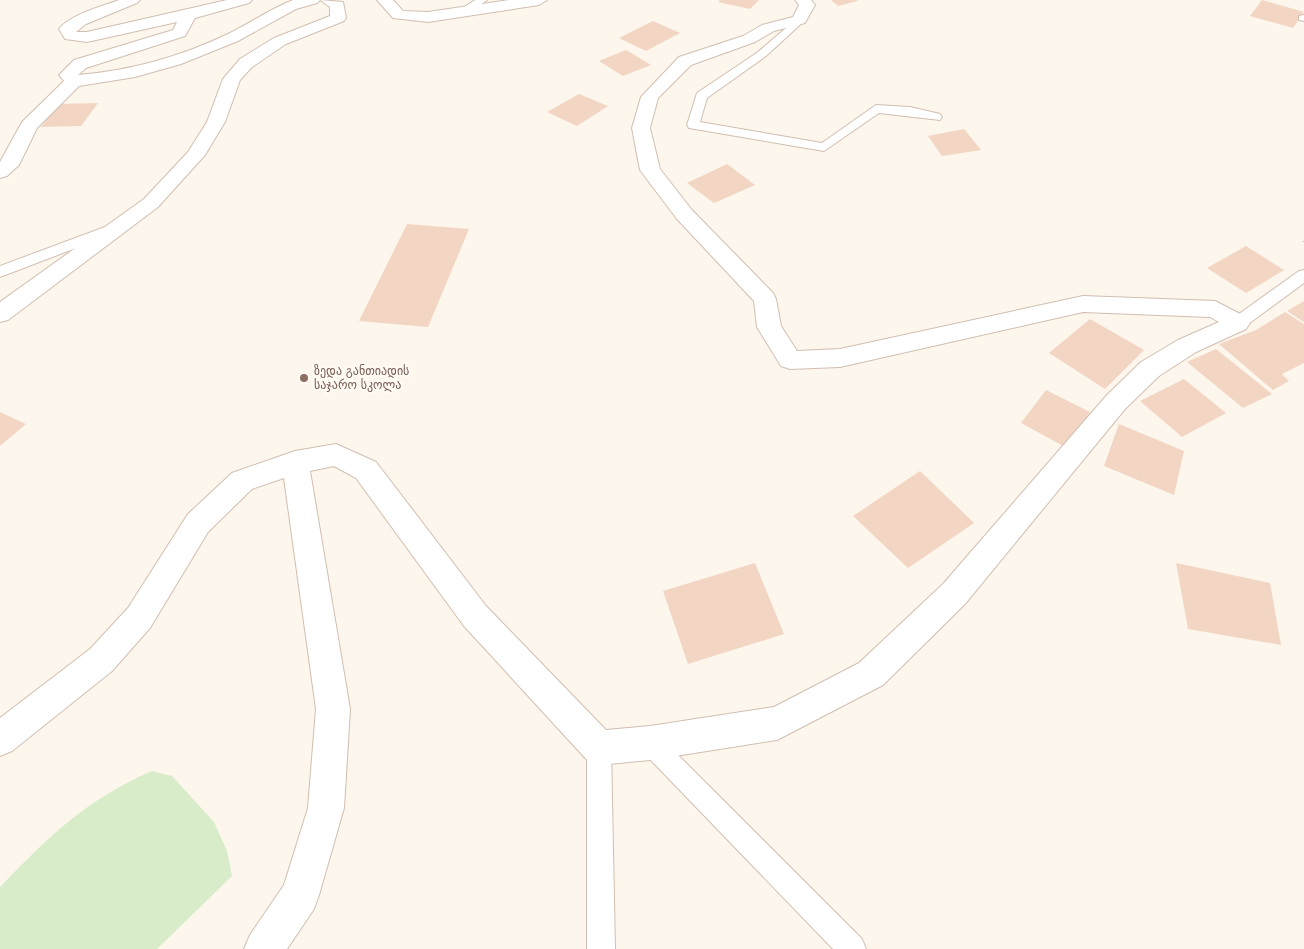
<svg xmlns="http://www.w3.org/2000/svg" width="1304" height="949" font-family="'DejaVu Sans','Noto Sans Georgian',sans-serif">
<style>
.green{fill:#d8ecc9}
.building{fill:#f3d5c3}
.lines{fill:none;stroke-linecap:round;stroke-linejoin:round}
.service-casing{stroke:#d1beb0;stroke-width:2}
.minor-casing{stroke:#d1beb0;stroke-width:2}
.path{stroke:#d9b8a5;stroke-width:2.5;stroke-dasharray:1 3;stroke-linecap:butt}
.service{fill:#fff;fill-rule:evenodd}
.minor{fill:#fff;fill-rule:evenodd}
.education-dot{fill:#8d6e63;stroke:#fffaf3;stroke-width:2}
.labels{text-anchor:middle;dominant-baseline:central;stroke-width:4.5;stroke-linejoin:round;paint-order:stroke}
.education-label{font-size:12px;fill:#785e54;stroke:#fffaf3;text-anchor:start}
</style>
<rect width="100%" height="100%" fill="#fdf6ec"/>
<path class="green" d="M152,771l20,5 42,46 13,29 5,25 -75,73h-157v-62c48,-50 87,-88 152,-116z"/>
<g class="building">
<path d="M720,0h39l-9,9 -32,-7z"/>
<path d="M831,0h26v1l-19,5z"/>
<path d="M1262,0l42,12 -11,16 -43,-12z"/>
<path d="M653,21l27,12 -34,18 -27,-13z"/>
<path d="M626,50l25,15 -28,11 -24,-15z"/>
<path d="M579,94l29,12 -31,20 -30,-14z"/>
<path d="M98,103l-17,23 -40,1 18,-23z"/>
<path d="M964,129l17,21 -39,6 -14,-20z"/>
<path d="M727,164l28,21 -41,18 -27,-20z"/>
<path d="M407,224l62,5 -41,98 -69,-6z"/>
<path d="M1246,246l38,24 -38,23 -39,-25z"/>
<path d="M1304,301v21l-17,-11z"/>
<path d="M1285,312l19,12v39l-22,11 7,7 -16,9 -54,-46 37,-14z"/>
<path d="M1090,319l54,31 -39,39 -56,-36z"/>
<path d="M1216,349l56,45 -29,14 -56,-46z"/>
<path d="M1184,379l42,34 -44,24 -42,-36z"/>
<path d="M1046,390l44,22 -25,35 -44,-24z"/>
<path d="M0,412l26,12 -26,22z"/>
<path d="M1119,424l65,27 -10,44 -70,-29z"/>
<path d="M920,471l54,52 -66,45 -55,-52z"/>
<path d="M755,563l29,71 -96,30 -25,-73z"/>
<path d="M1176,563l94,20 11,62 -93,-16z"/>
</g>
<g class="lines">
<g class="service-casing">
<g id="service">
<path d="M475,0h12l-16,12h-8v-4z"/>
<path d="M1304,15v6l-5,-1v-4z"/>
<path d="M799,17l4,1v4l-37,34 -59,42 -7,24 122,21 54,-38 34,2 30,7 2,3 -2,3 -61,-7 -55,38 -135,-23 -2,-3 10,-32 61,-41z"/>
<path d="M113,224l5,2 2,3 -2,3 -118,45v-11z"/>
<path d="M1304,270v13l-60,44h-12l-2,-4 2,-4 67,-48z"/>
<path d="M650,731l8,4 204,204 4,10h-33l-191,-198 -4,-8 4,-8z"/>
<path d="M599,736l8,4 4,8 4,201h-28v-201l4,-8z"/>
</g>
</g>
<g class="minor-casing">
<g id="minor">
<path d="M119,0h21l-3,3 -51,21 -10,8h11l140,-32h25l-3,3 -54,15 -10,18 -99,32 -8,7c52,-4 104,-19 150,-41 20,-10 38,-22 58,-31l7,-3h27l-3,3 -21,6 -58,32 -57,23 -46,13 -56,9 -42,42 -18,37 -12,11 -7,2v-16l22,-40 42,-41 -5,-6 15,-15 99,-30 4,-8 -90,20 -22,-3 -6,-10c10,-14 44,-23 60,-29z"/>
<path d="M320,0l23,2 3,16 -2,3 -58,23 -34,23 -12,13 -15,42 -20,33 -47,52 -150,113 -8,2v-20l144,-103 44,-47 19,-30 16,-43 17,-20 34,-21 56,-22v-9z"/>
<path d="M377,0h16l10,11 25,1 81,-12h38l-8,5 -111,17 -35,-4z"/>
<path d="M795,0h16l4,5 -10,18 -31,8 -19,11 -64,23 -33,33 -8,30 10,41 31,40 82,84 3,6 5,27 16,25 43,-2 243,-53 132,5 31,16 4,6 -4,6 -50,23 -37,24 -34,33 -160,195 -82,81 -106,55 -127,20 -51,5 -12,-5 -123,-134 -108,-148 -22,-12 -24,5 40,238 -6,99 -25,87 -5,14 -27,40h-43l6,-14 34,-50 24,-77 8,-99 -32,-231 -32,11 -44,43 -58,96 -38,43 -100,80 -12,5v-38l90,-69 38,-41 60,-94 44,-41 63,-22 41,-7 40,18 110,144 120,124 44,-4 124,-19 85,-44 84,-79 164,-189 34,-33 37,-22 41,-18 -9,-5 -127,-5 -243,55 -50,2 -9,-3 -24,-39 -3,-26 -77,-82 -37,-49 -8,-42 9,-31 38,-40 64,-21 19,-11 31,-8 6,-12z"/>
</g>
</g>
<path class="path" d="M1304,241v3"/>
<use href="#service" class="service"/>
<use href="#minor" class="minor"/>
</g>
<circle class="education-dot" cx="304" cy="378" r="5"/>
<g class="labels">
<g class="education-label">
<text x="314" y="371">ზედა განთიადის<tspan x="314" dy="14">საჯარო სკოლა</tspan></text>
</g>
</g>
</svg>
